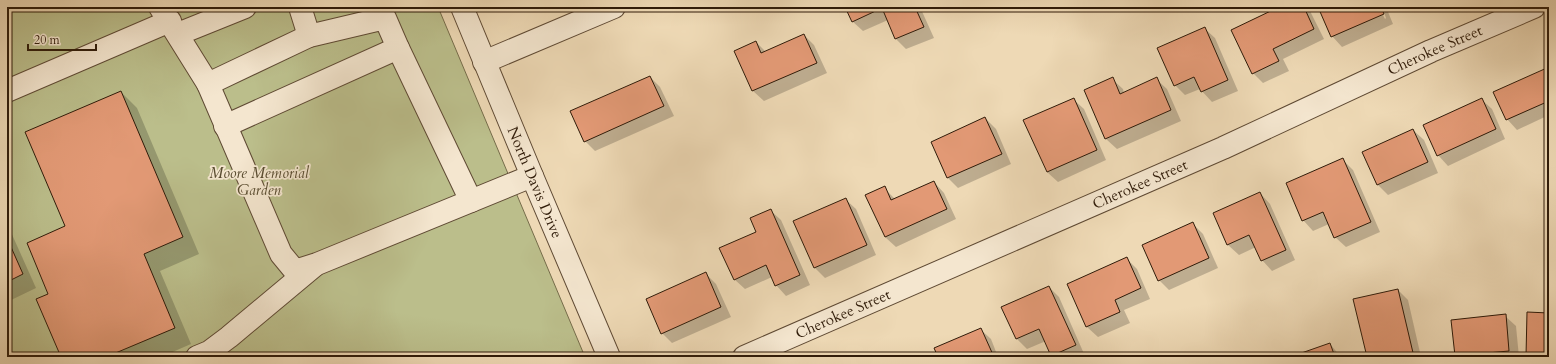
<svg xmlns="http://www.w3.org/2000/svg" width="1556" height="364" font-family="Cardo,serif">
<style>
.green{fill:#bbbe8b;stroke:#756c4a}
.shadow{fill:#0003}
.building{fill:#e29975;stroke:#2f1b09}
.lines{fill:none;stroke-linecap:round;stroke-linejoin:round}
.minor-casing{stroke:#5f4a34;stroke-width:24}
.minor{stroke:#f4e6cf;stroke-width:22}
.labels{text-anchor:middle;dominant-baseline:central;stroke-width:3.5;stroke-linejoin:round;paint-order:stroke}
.street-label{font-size:15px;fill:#2f1b09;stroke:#f4e6cf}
.park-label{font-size:15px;font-style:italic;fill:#594c30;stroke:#f4e6cf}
</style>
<rect width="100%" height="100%" fill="#eed9b5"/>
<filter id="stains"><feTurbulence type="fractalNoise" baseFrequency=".005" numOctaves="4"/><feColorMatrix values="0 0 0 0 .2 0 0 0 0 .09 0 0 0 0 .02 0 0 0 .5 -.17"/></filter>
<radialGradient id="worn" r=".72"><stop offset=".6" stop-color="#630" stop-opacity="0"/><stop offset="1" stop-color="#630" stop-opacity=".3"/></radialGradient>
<path class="green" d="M7,7h431l147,350h-578z"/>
<g class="shadow">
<path d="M846,7h74l14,31 -28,11 -10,-10 -8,-19 -25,11 -11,-10z"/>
<path d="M1281,7h27l16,32 -41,20 6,12 -26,12 -10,-10z"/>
<path d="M1319,7h60l6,12 1,-1 -4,-11h4l7,17 -51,23 -10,-11z"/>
<path d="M1204,28l11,10 23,53 -26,11 -12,-13 -15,6 -10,-10z"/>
<path d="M804,35l10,10 13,28 -63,28 -11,-10 -17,-40 20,-9 10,10z"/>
<path d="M1549,68v47l-32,15 -10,-11z"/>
<path d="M650,77l10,10 14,29 -79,35 -10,-10z"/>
<path d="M1112,79l11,10 1,4 32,-14 11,10 14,32 -64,28 -11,-10 -21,-48z"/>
<path d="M121,92l16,16 62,146 -39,17 31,73 -30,13h-98l-13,-63 16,-67z"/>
<path d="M1073,99l11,10 22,51 -48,22 -11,-10z"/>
<path d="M1481,99l11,10 13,30 -57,27 -10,-11z"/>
<path d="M985,118l11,11 15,35 -53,24 -10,-10z"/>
<path d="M1413,130l11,10 14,33 -50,22 -10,-10z"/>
<path d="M1343,160l10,10 27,62 -34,15 -11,-10 -6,-13 -16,7 -10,-11z"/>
<path d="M934,182l10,11 12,26 -60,28 -11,-10 -18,-41 17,-8 12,12z"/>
<path d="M1260,193l10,11 25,56 -23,11 -10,-11 -6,-13 -17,8 -11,-10 -14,-32z"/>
<path d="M845,199l11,10 20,46 -51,23 -10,-10 -21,-46z"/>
<path d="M770,210l11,10 29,65 -24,11 -10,-11 -4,-8 -27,12 -11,-10 23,-47z"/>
<path d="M1192,223l11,11 15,34 -49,22 -10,-10z"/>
<path d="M7,227l3,3 26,58 -29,14z"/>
<path d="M1126,258l11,11 13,30 -26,11 6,13 -32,14 -11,-10 -19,-43z"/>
<path d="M706,274l10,10 15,33 -59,26 -10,-10z"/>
<path d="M1049,287l10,10 26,59 -2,1h-30l-7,-16 -19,8 -10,-10 -14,-31z"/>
<path d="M1398,290l10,10 13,57h-53z"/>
<path d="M1549,314v43h-21l-1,-1z"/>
<path d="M1505,316l11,10 3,31 -63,-1 -3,-35z"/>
<path d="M980,329l11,10 7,18h-59z"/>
<path d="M1330,344l11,13h-48z"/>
<path d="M911,353l4,4h-12z"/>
</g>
<g class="building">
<path d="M845,7h70l9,20 -29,12 -13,-31 -30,14z"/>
<path d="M1279,7h25l10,22 -41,20 6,12 -27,13 -21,-44z"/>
<path d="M1318,7h63l3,7 -53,23z"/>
<path d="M1205,27l23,53 -27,12 -7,-15 -20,9 -17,-38z"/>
<path d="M804,34l13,29 -65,28 -18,-40 22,-10 5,12z"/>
<path d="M1549,67v34l-43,19 -13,-28z"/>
<path d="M650,76l14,30 -80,36 -14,-31z"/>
<path d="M1113,77l7,17 37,-17 14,33 -66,29 -21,-49z"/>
<path d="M121,91l62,146 -39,17 31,74 -69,29h-45l-25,-58 12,-5 -21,-51 38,-17 -40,-94z"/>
<path d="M1074,98l23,52 -50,22 -24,-52z"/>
<path d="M1482,98l14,31 -59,27 -14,-31z"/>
<path d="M985,117l17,37 -55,24 -16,-36z"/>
<path d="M1413,129l15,33 -51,23 -15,-33z"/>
<path d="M1343,158l28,64 -37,16 -11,-26 -21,9 -16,-38z"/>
<path d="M934,181l13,28 -62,28 -20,-42 20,-9 6,14z"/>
<path d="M1260,192l26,58 -25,11 -12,-26 -22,10 -14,-32z"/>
<path d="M846,198l21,47 -53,23 -21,-47z"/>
<path d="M771,209l29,66 -25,11 -9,-21 -32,15 -15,-32 37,-16 -6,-14z"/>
<path d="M1193,222l16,36 -51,23 -16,-36z"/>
<path d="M7,238l16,36 -16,8z"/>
<path d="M1127,257l14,31 -26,12 5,12 -34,15 -19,-43z"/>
<path d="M706,272l15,35 -60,27 -15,-35z"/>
<path d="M1049,286l27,59 -25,11 -12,-27 -23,10 -15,-32z"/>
<path d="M1398,289l16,68h-47l-14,-58z"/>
<path d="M1527,312l22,1v44l-23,-1z"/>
<path d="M1506,314l3,37 -54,5 -4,-36z"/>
<path d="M981,328l13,29h-56l-4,-9z"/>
<path d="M1330,343l5,14h-45z"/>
</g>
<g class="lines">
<g class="minor-casing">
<g id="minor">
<path d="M160,7l48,77 73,170 14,17 22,-7 215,-88"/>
<path d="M300,7l9,29"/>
<path id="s1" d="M462,7l70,169 77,181"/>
<path d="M178,34l67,-27"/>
<path d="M484,62l130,-55"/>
<path d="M208,84l101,-48 76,-18 13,30"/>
<path d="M7,91l163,-70"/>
<path d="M225,126l173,-78 73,153"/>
<path d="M197,357l12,-5 20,-15 85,-71"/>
<path id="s2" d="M744,357l479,-209 208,-97 103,-44"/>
</g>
</g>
<use href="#minor" class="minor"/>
</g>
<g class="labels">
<g class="street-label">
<text stroke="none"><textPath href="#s2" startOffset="756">Cherokee Street</textPath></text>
<text stroke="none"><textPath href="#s1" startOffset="190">North Davis Drive</textPath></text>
<text stroke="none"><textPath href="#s2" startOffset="432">Cherokee Street</textPath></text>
<text stroke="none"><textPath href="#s2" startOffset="108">Cherokee Street</textPath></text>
</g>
<g class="park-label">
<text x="259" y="173">Moore Memorial<tspan x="259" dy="17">Garden</tspan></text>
</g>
</g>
<rect width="1556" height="364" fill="none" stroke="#eed9b5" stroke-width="24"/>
<rect x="8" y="8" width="1540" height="348" fill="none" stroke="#2f1b09" stroke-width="2"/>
<rect x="12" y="12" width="1532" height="340" fill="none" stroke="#2f1b09"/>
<path d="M28 44v6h68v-6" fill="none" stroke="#2f1b09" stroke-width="2"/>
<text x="34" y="44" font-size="12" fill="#2f1b09" stroke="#f4e6cf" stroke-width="3" paint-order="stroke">20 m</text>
<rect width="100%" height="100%" filter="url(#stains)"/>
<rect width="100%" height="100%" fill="url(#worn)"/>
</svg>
